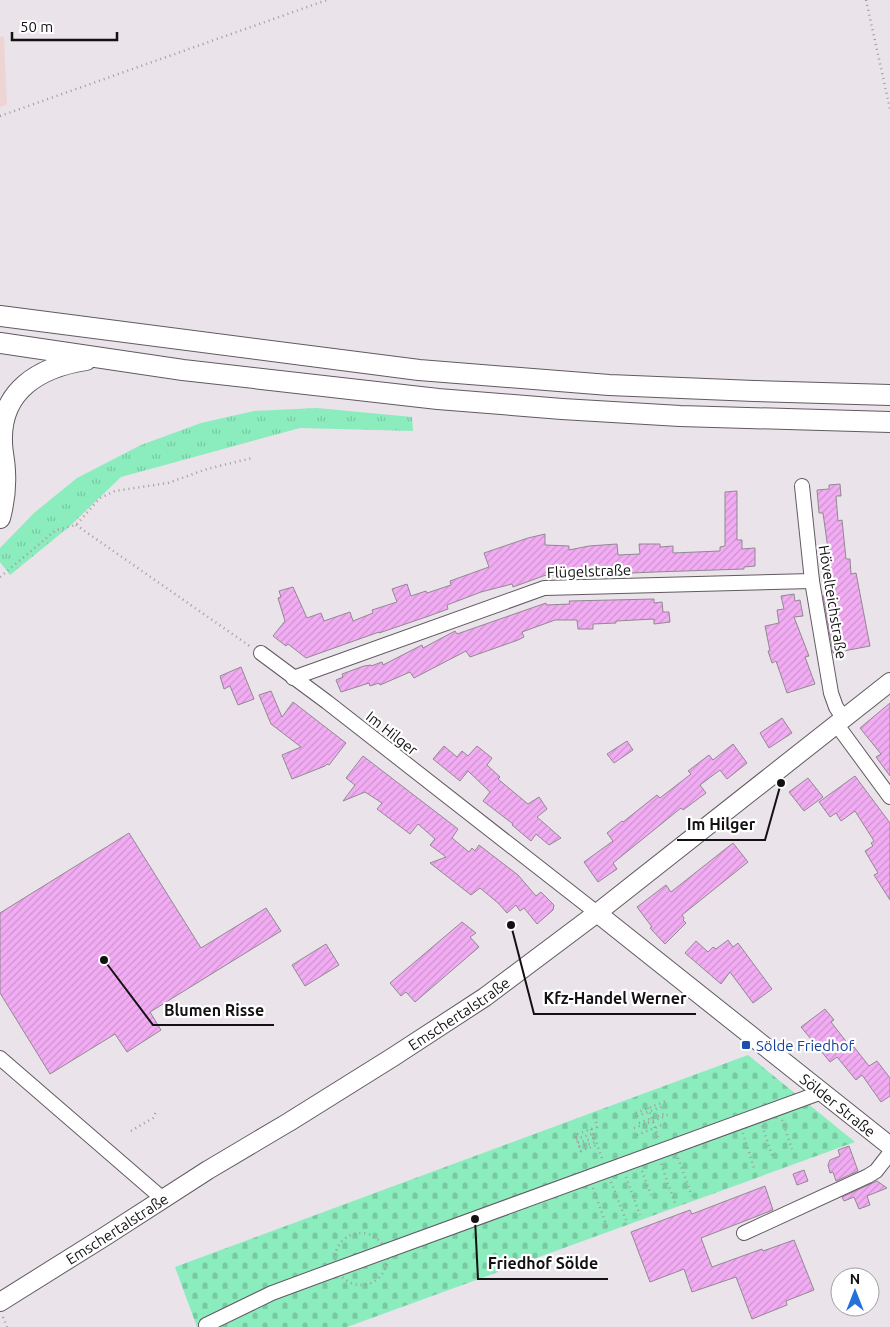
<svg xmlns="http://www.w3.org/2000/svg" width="890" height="1327" font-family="Ubuntu,sans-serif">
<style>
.industrial{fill:#efd4d4}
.grass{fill:url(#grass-tufts)}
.cemetery{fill:url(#cemetery-stones)}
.building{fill:url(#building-hatch);stroke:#908a90}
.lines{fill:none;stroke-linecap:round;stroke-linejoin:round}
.minor-casing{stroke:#615a61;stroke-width:16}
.major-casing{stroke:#615a61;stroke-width:20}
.highway-casing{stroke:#615a61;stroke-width:22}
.path{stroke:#a19ba0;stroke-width:2.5;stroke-dasharray:1 4;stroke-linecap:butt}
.minor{stroke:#fff;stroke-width:14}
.major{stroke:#fff;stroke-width:18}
.highway{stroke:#fff;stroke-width:20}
.transit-dot{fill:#1a4fb4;stroke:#fff;stroke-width:2}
.labels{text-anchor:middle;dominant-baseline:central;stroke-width:4.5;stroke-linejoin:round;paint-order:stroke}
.street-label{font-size:15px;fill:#141113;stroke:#fff}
.transit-label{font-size:15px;fill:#164399;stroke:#fff;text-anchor:start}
.leader{fill:none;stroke:#141113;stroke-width:2}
.callout-dot{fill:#141113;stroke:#fff;stroke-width:2}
.callout-label{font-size:16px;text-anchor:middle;font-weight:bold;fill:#141113;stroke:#fff;stroke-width:4.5;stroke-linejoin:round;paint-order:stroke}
</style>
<defs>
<pattern id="grass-tufts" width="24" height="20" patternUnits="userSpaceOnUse" patternTransform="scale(1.25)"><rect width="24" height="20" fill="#8becbd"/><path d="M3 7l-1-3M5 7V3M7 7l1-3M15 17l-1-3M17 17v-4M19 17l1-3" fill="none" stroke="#77c9a2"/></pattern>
<pattern id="cemetery-stones" width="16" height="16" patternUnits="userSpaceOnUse" patternTransform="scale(1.25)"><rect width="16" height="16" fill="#8becbd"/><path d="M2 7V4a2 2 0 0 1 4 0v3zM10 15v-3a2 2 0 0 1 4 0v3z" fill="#77c9a2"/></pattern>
<pattern id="building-hatch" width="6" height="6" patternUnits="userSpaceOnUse" patternTransform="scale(1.25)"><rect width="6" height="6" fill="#f2acf3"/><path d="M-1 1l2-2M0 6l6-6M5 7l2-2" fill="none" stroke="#cf93cf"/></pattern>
</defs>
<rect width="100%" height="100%" fill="#eae3ea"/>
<path class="industrial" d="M4,36l3,69 -7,2v-70z"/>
<path class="grass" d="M317,408l95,9 1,14 -113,-3 -179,49 -51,49 -60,49 -10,-13v-14l34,-35 43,-35 64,-33 60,-22 53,-12z"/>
<path class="cemetery" d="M748,1055l107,87 -508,185h-150l-22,-60z"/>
<g class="building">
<path d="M840,484l1,12h-5l2,25 4,-1 4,39h4l1,15 5,-1 14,73 -37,7 -10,-57 10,-2 -4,-23h-3l-2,-22h4l-5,-36h-4l-2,-23 12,-1v-4z"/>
<path d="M737,491v49h5v9l13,-1v18l-11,1v2l-90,3 -22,1v-3l-27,2v-4l-23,1v5l-36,1 -33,12 -1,-3 -31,8 -34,13 1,4 -22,8 -47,16v-1l-73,26 -18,-14 -2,2 -13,-10 12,-15 -7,-23 3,-1 -2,-6 14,-4 14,31 14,-5 3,8 26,-9 3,9 20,-8 -1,-3 25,-8 -5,-13 15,-5 4,12 15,-5 1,2 24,-8 -1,-4 39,-14 -5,-14 44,-15 17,-4v11l24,1v4l20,-4 28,-2 1,11 22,-1 -1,-10h21v3l13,-1v7l47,-2v-4l5,-1v-54z"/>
<path d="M794,594l1,7 5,-1 3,16 -9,1 15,39 -4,1 10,27 -28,9 -11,-32 -4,2 -4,-12h2l-5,-25 14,-3 -2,-13 7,-1 -3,-13z"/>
<path d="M654,599v4l8,-1 1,10h6l1,10 -16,2v-5l-38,2v2l-23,1v5h-15l-1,-9h-22l-33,12 2,5 -6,3 -48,17 -4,-6 -52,27 -4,-6 -30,13 -1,-2 -9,3 -1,-3 -28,9 -5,-12 7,-3 -1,-3 22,-8 7,-1v1l11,-4 1,3 39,-20 1,3 32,-17 2,3 89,-31v2l24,-1 -1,-3z"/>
<path d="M241,667l13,32 -16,6 -8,-19 -6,3 -4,-13z"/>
<path d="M271,691l11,26 11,-15 53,41 -17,22 -2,-1 -2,2 -33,13 -10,-24 19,-8 -30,-23 -12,-29z"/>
<path d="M890,703v73l-14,-19 5,-3 -21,-26z"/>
<path d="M782,718l10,15 -23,15 -9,-15z"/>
<path d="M627,741l6,9 -19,13 -7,-9z"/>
<path d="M733,744l14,19 -20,16 -7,-9 -20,15 6,8 -23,17 -2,-2 -42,34 -26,21 4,6 -19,13 -14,-20 29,-21 -6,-8 15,-12 1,1 34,-27 3,3 31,-24 -3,-3 21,-16 4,5z"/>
<path d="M444,746l13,11 5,-6 6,5 9,-10 15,12 -5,7 13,12 -2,2 30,25 11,-7 8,12 -10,8 24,21 -12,7 -13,-11 -5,7 -19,-16 1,-1 -30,-23 7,-9 -22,-21 -8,10 -27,-22z"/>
<path d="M363,756l95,73 -6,9 17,14 3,-4 3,3 4,-6 39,30 18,21 5,-4 13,13 -1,5 -16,14 -13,-16 -4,3 -4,-6 -9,8 -9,-10 -18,-15 -9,7 -41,-32 16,-6 -16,-12 5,-6 -17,-15 -8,10 -33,-25 5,-6 -17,-11 -22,9 12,-16 -9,-7z"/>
<path d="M855,776l35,47v77l-16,-25 4,-2 -13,-22 8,-5 -2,-3 3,-2 -19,-30 -14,10 -5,-8 -6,4 -11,-15z"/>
<path d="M808,778l15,19 -19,14 -15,-19z"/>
<path d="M129,833l72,115 65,-40 15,23 -131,81 11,18 -34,22 -12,-18 -65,40 -50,-81v-80z"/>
<path d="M733,843l15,19 -66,53 2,3 -1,2 3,3 -21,21 -15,-16 2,-1 -15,-20 29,-22 5,7z"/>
<path d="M462,922l14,11 -6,4 9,10 -64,55 -9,-10 -5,4 -11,-13z"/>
<path d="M728,940l5,7 5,-4 34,46 -19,14 -23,-31 -9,12 -36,-31 11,-12 12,11 5,-5 3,2z"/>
<path d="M326,944l13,21 -34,21 -13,-21z"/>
<path d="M825,1009l9,11 -3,2 21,27 2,-2 15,19 8,-5 13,17v18l-9,6 -19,-27 -6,5 -19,-23 -7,5 -29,-35z"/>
<path d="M849,1146l9,25 -22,10 -3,-9 -3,1 -2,-8 2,-5 10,-4 -2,-6z"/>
<path d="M804,1170l4,11 -11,4 -4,-11z"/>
<path d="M877,1181l10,7 -20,8 3,9 -11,4 -5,-12 -10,4 -2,-4z"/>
<path d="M765,1186l8,24 -72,28 11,29 50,-18 1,2 31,-11 20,50 -28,11 1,4 -35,14 -16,-42 -44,15 -8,-23 -34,13 -19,-50 59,-22 2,4z"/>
</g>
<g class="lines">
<g class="minor-casing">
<g id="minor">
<path d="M802,486l10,95 19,112 5,14 8,12"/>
<path d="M261,653l66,49 270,211"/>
<path d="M293,678l251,-90 268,-7"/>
<path d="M837,725l53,72"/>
<path d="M0,1058l163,141"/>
<path d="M744,1233l124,-57 8,-5 14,-18"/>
<path d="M206,1325l66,-32 65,-24 485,-177"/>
</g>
</g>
<g class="major-casing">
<g id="major">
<path id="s1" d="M597,913l293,233"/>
<path id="s2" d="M0,1302l104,-65 104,-67 81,-48 104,-65 92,-60 112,-84 293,-231"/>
</g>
</g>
<g class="highway-casing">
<g id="highway">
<path d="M0,316l419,54 190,15 145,6 136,4"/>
<path d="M0,343l183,27 255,29 124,10 118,7 210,6"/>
<path d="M0,518c4,-15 6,-30 5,-46 0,-10 -3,-20 -3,-30 -2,-52 38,-75 84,-82"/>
</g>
</g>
<g class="path">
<path d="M866,0l24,109"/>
<path d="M0,116l327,-116"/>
<path d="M76,525l175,122"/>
<path d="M0,577l56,-47 20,-5 24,-27 15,-7 53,-8 39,-14 45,-11"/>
<path d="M648,1108l10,29"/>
<path d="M636,1113l30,-12"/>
<path d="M637,1116l27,-10"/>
<path d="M782,1120l10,29"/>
<path d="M596,1122l1,5 -22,8 6,16 16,-6"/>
<path d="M639,1123l28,-10"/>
<path d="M762,1126l11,32"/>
<path d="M634,1128l34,-13"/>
<path d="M591,1129l11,29"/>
<path d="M131,1131l22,-13 3,-6"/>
<path d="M743,1133l11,35"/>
<path d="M637,1135l32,-13"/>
<path d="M576,1139l16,-5"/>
<path d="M578,1143l16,-5"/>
<path d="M579,1147l17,-5"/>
<path d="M678,1158l14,38"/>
<path d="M661,1164l14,39"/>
<path d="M642,1171l9,24"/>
<path d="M626,1177l14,38"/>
<path d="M611,1182l15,38"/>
<path d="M593,1188l14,39"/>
<circle cx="361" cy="1259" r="26"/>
<path d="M3,1317l4,10"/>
</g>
<use href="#minor" class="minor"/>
<use href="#major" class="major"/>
<use href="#highway" class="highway"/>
</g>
<rect class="transit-dot" x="741" y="1040" width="10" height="10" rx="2.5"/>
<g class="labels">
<g class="street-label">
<text transform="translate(589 571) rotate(-2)">Flügelstraße</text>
<text transform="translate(833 602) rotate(81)">Hövelteichstraße</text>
<text transform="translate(392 733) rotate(38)">Im Hilger</text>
<text stroke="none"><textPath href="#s2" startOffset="542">Emschertalstraße</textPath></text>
<text stroke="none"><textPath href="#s1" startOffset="308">Sölder Straße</textPath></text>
<text stroke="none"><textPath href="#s2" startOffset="138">Emschertalstraße</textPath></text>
</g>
<g class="transit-label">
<text x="756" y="1045">Sölde Friedhof</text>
</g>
</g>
<path class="leader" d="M781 783L765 840H677M511 925L534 1014H696M104 960L153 1025H274M475 1219L478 1279H608"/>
<g class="callout-dot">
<circle cx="781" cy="783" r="5"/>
<circle cx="511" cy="925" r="5"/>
<circle cx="104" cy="960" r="5"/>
<circle cx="475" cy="1219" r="5"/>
</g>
<g class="callout-label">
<text x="721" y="830">Im Hilger</text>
<text x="615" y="1004">Kfz-Handel Werner</text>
<text x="214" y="1016">Blumen Risse</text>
<text x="543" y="1269">Friedhof Sölde</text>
</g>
<g transform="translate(855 1292)"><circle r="24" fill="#ffffff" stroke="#a1a0a1"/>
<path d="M0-4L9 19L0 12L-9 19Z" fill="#2471dc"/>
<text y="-8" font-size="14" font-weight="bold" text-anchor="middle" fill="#141113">N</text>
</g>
<path d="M12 32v8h105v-8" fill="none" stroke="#141113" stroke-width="2.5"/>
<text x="20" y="32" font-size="15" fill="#141113" stroke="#ffffff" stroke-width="4" paint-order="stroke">50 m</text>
</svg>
